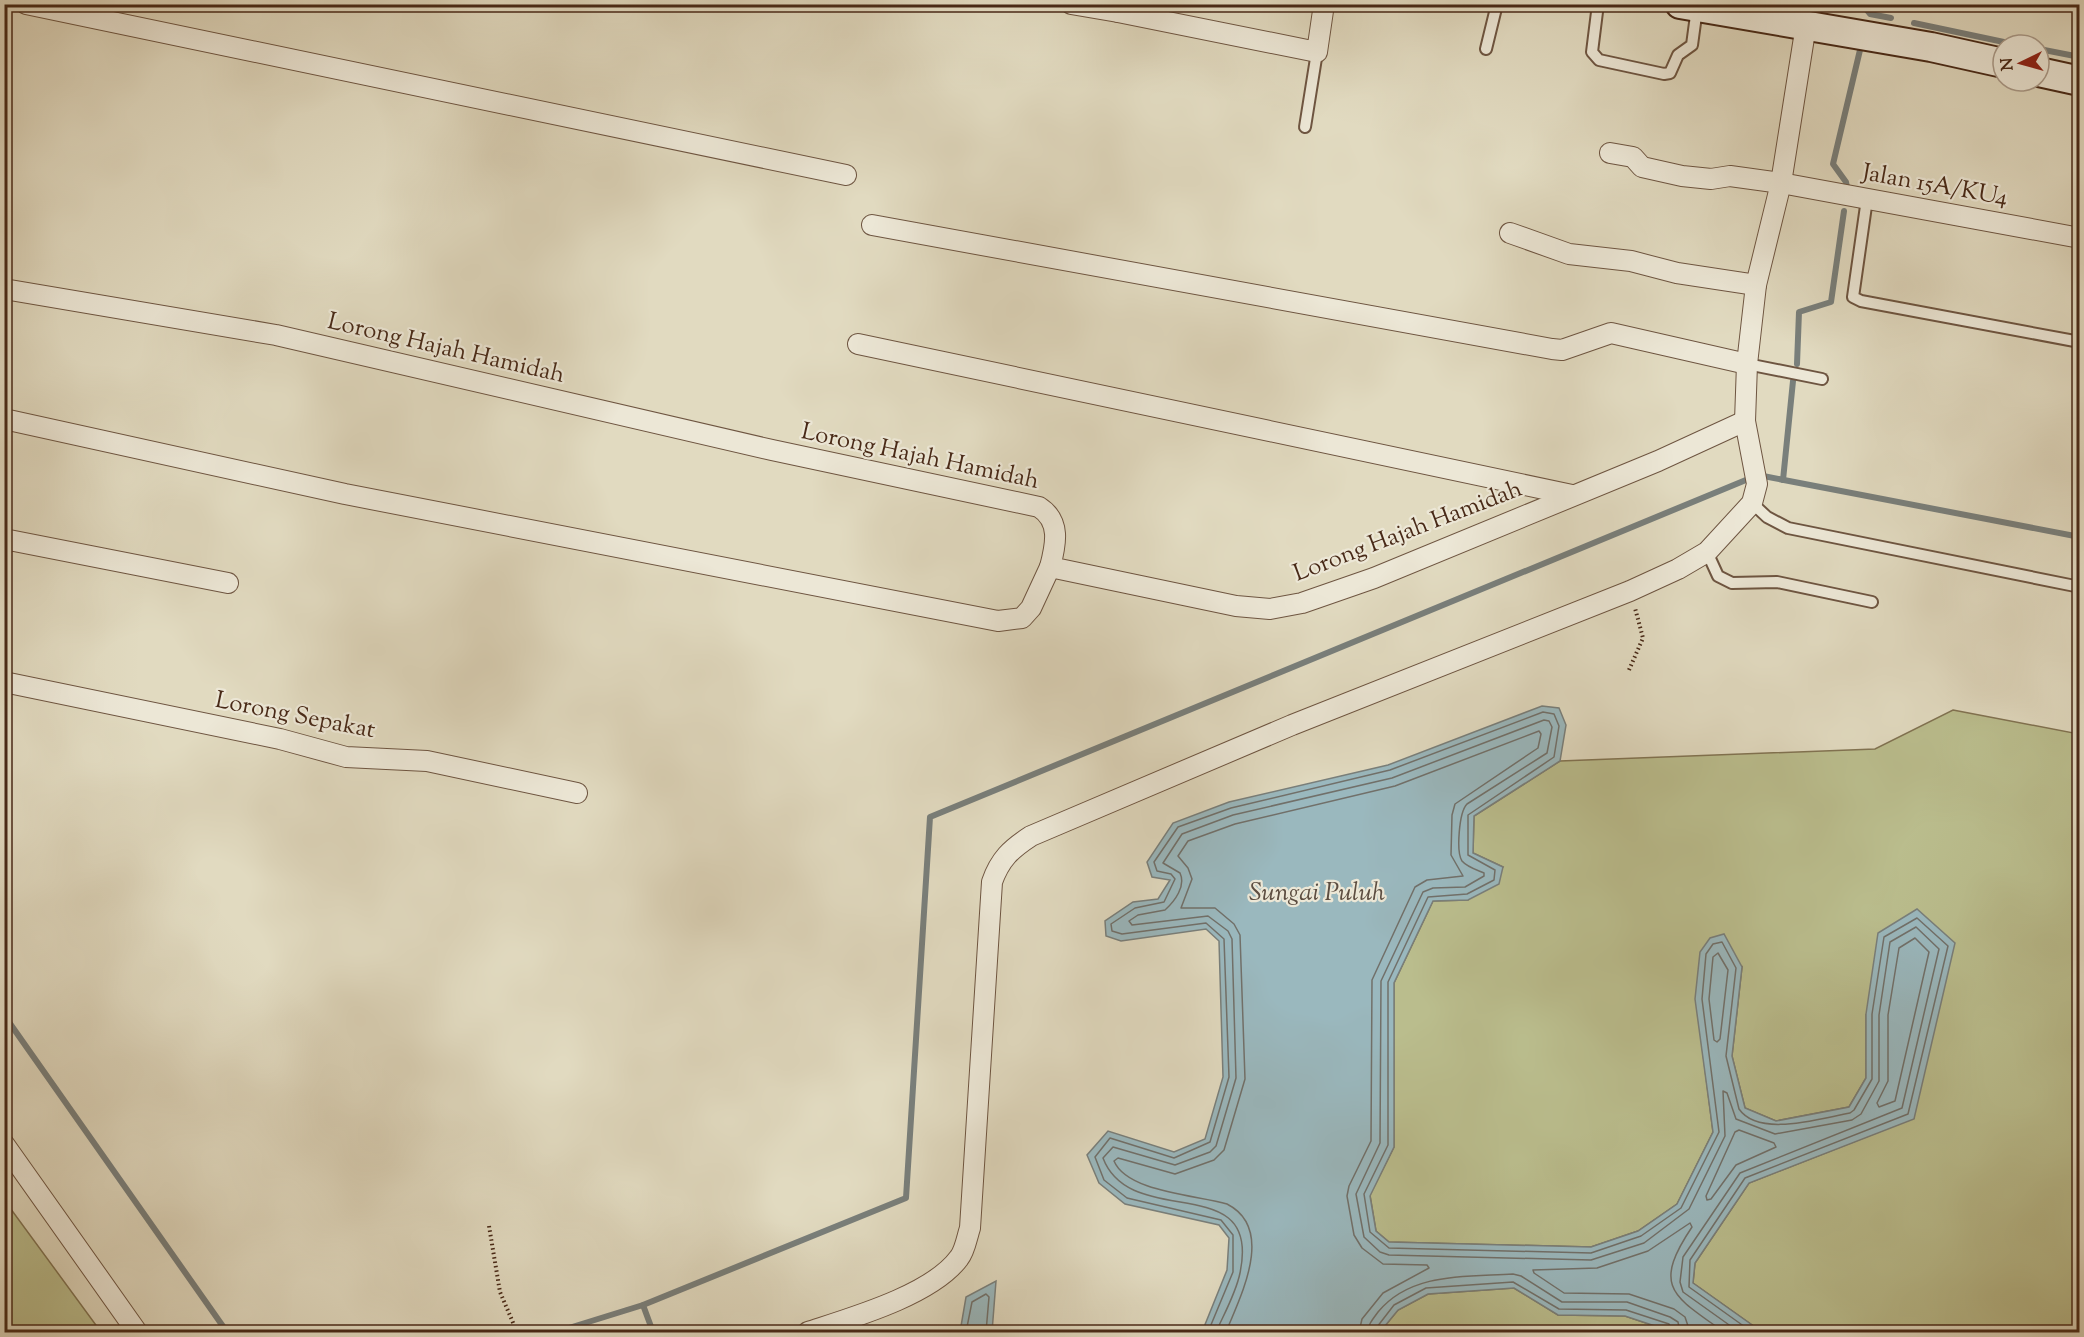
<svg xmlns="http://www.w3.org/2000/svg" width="2084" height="1337" font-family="'Sorts Mill Goudy',serif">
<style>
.green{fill:#babd8d;stroke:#817352;stroke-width:1.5}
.water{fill:#9ab8be;stroke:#797f7b;stroke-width:1.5}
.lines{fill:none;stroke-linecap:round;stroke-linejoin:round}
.shore{stroke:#71706a;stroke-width:1.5}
.stream{stroke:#797f7b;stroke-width:6}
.lane-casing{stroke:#6e5541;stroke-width:14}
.street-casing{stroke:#6e5541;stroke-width:22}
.secondary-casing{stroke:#482917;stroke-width:32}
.path{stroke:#482917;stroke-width:4;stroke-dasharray:1.5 3;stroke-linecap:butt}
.lane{stroke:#ece7d6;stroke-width:10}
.street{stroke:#ece7d6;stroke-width:20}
.secondary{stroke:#ece7d6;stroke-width:28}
.labels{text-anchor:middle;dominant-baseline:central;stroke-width:4.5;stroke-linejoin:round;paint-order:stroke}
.street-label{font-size:24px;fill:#482917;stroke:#ece7d6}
.water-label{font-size:26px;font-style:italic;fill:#5c4d41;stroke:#ece7d6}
</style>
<rect width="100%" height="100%" fill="#e1dac0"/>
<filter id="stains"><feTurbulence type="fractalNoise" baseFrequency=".00333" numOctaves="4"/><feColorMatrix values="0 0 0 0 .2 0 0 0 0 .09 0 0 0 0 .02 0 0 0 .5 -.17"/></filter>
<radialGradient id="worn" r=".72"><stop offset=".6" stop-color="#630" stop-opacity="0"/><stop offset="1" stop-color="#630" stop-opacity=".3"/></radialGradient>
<g class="green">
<path d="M1953,710l126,24v598h-159l-2,-3 -8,3h-148l-69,-49 2,-20 54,-80 165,-65 -48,-104v64l-17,29 -73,14 -31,-13 -13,-52 10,-89 -46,32 17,133 -36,72 -39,27 -47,16 -202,-5 -13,-11 -6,-36 24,-48v-164l39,-82 35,-1 35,-33 -30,-14 1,-37 86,-55 315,-12z"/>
<path d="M4,1201h1l96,131h-96z"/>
<path d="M1514,1288l44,27 67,1 48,16h-293l18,-22 30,-16z"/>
</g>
<g class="water">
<path d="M1542,706l17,2 7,17 -6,36 -86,55 -1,37 30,14 -4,17 -31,16 -35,1 -39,82v164l-24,49 6,35 13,11 202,5 47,-16 39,-27 36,-72 -18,-133 5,-47 10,-14 14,-4 18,33 -10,89 13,52 31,13 73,-14 17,-29v-64l12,-81 39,-24 38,34 -41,176 -165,64 -54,80 -2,20 69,49h-89l-48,-16 -67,-1 -44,-27 -86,6 -30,16 -18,22h-178l25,-62 2,-32 -10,-13 -94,-21 -26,-21 -12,-28 21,-24 66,21 31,-13 18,-62 -4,-136 -13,-12 -85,12 -15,-5 -1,-15 28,-19 25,-3 12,-19 -18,-3 -5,-15 26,-39 56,-21 159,-37z"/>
<path d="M996,1281l-4,51h-32l6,-35z"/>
</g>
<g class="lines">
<g class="shore">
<path d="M1915,938l14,14 -34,149 -16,6 -2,-4 11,-22v-66l11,-67z"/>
<path d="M1718,953l10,17 -8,69 -3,3 -3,-2 -5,-41 4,-42z"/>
<path d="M1739,1130l35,13 2,4 -40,18 -25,34 -4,1 -1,-4 29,-64z"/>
<path d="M966,1332l6,-30 14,-8 3,3 -3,35"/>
<path d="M1208,1332l25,-60v-37l-12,-15 -94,-22 -23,-18 -9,-23 15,-19 64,20 36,-16 19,-65 -5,-138 -18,-16 -84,11 -10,-3 -1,-7 24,-16 29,-6 11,-23 -4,-5 -14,-3 -3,-9 24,-35 53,-19 159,-38 153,-58 11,2 5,12 -5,31 -86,58v40l27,15 -1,10 -27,14 -39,3 -40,85v163l-24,49 6,38 19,16 202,5 50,-17 40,-28 38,-76 -17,-133 4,-45 7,-10 9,-2 14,26 -10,88 13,53c20,29 82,9 111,4l4,-3 18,-31v-65l12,-77 33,-19 31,28 -40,168 -163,64 -55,82 -1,27 63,45"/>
<path d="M1216,1332c8,-18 20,-39 24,-59 22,-105 -109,-41 -137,-115l10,-11 62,18 35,-13 6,-6 20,-68 -4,-139 -4,-8 -20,-15 -76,9 -3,-4 9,-6 27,-5c10,-9 21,-24 15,-37l-17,-10 19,-29 51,-19 159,-37 152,-58 5,1 3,6 -5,26 -80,51c-8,8 -11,48 -5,57 5,6 15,9 22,12v3l-19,11 -32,1 -10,4 -42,89 -1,162 -24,51 8,43 16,15 9,3 202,5 53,-17 45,-34 36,-73 -2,-45 4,2 9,26 39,15 77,-14 9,-6 18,-33v-66l11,-73 26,-15 23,22 -37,159 -162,65 -57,84 -3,25 3,10 56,40"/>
<path d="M1226,1332c14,-35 50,-103 1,-128 -31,-9 -100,-12 -113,-43l4,-3 57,16 39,-14 10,-10 21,-71 -5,-144 -6,-11 -19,-16h-34l11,-29 -4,-11 -10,-12 10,-15 47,-17 160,-38 144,-55 2,3 -3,14 -83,56 -3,11 -1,40 12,21 -36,4 -12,7 -43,93 -1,161 -22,45 -2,10 7,39 8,13 21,16 44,1 2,3 -46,25 -21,26 -3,13"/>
<path d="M1368,1332c0,-8 5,-13 10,-20 33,-40 88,-35 135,-38l8,2 41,26h65l43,15 8,5 2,10"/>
<path d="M1375,1332l2,-5 17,-22 32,-17 87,-6 46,27 67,1 43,14 4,8"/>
<path d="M1690,1332l-5,-15 -11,-8 -45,-15 -65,-1 -30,-20 -1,-3 64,-2 51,-17 42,-28 2,4c-41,61 -18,69 32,105"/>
</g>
<g class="stream">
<path d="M1862,4l8,10 21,4"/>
<path d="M1914,23l104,22"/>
<path d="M2039,49l41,8"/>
<path d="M1847,187l-1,-5 -13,-18 27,-114"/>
<path d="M1797,364l2,-52 32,-10 13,-91"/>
<path d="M1783,480l10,-99"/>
<path d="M4,1015l223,317"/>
<path d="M643,1305l10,27"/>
<path d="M556,1332l87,-27 263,-107 24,-381 828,-342 322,62"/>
</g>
<g class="lane-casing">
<g id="lane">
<path d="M1598,4l-6,48 7,8 65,14 6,-1 8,-18 14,-10 5,-37"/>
<path d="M1486,49l11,-45"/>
<path d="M1305,127l12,-75"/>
<path d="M1867,199l-14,98 8,4 219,41"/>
<path d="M1747,364l75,15"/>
<path d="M1752,503l15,14 21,11 292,59"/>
<path d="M1707,552l11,24 14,7 45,-1 95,20"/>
</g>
</g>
<g class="street-casing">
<g id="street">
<path d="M26,4l820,171"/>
<path d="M1071,4l47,8 1,-8"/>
<path d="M1118,12l199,40 7,-48"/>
<path d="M1610,153l23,4 9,10 40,9 29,3 19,-3 51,7 299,55"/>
<path d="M872,225l680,124 10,1 49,-17 136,31"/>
<path d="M1510,233l59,21 62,7 46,12 79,12"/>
<path d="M4,289l272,46 496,115 267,57c22,14 17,37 11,60l186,39 34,3 32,-6 72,-25 284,-117 87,-40"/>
<path d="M858,344l714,151"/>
<path d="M4,419l341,75 653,127 24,-3 9,-10 19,-41"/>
<path d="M4,539l224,44"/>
<path d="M4,682l276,57 66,18 81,4 150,32"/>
<path d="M4,1144l133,188"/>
<path d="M808,1332c43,-14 124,-37 151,-74 6,-7 8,-21 11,-30l22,-346c8,-23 19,-33 39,-46l261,-111 338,-134 48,-22 29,-17 45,-49 5,-19 -12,-63 2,-57 9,-79 25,-102 25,-158"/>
</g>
</g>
<g class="secondary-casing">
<g id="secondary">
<path d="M1680,4l251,43 72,16"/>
<path d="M2039,72l41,9"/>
</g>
</g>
<g class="path">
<path d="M1629,670l14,-32 -8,-30"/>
<path d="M489,1226l11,66 17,40"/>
</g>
<use href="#lane" class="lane"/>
<use href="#street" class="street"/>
<use href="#secondary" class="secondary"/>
</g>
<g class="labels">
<g class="street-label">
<text transform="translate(1935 186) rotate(10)">Jalan 15A/KU4</text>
<text transform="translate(446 349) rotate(13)">Lorong Hajah Hamidah</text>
<text transform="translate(920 457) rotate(12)">Lorong Hajah Hamidah</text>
<text transform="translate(1408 532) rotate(-21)">Lorong Hajah Hamidah</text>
<text transform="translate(295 716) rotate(11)">Lorong Sepakat</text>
</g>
<g class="water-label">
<text x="1317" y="893">Sungai Puluh</text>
</g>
</g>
<rect width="2084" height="1337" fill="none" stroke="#e1dac0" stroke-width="24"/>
<rect x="6" y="6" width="2072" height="1325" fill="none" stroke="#482917" stroke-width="3"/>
<rect x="12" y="12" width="2060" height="1313" fill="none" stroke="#482917" stroke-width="1.5"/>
<g transform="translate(2021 63) rotate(265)"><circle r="28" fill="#ece7d6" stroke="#aa9b8a" stroke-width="1.5"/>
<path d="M0-4.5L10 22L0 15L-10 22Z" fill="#8f2418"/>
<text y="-9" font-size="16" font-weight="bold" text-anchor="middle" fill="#482917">N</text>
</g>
<rect width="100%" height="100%" filter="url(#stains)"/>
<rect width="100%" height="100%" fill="url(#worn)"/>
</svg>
